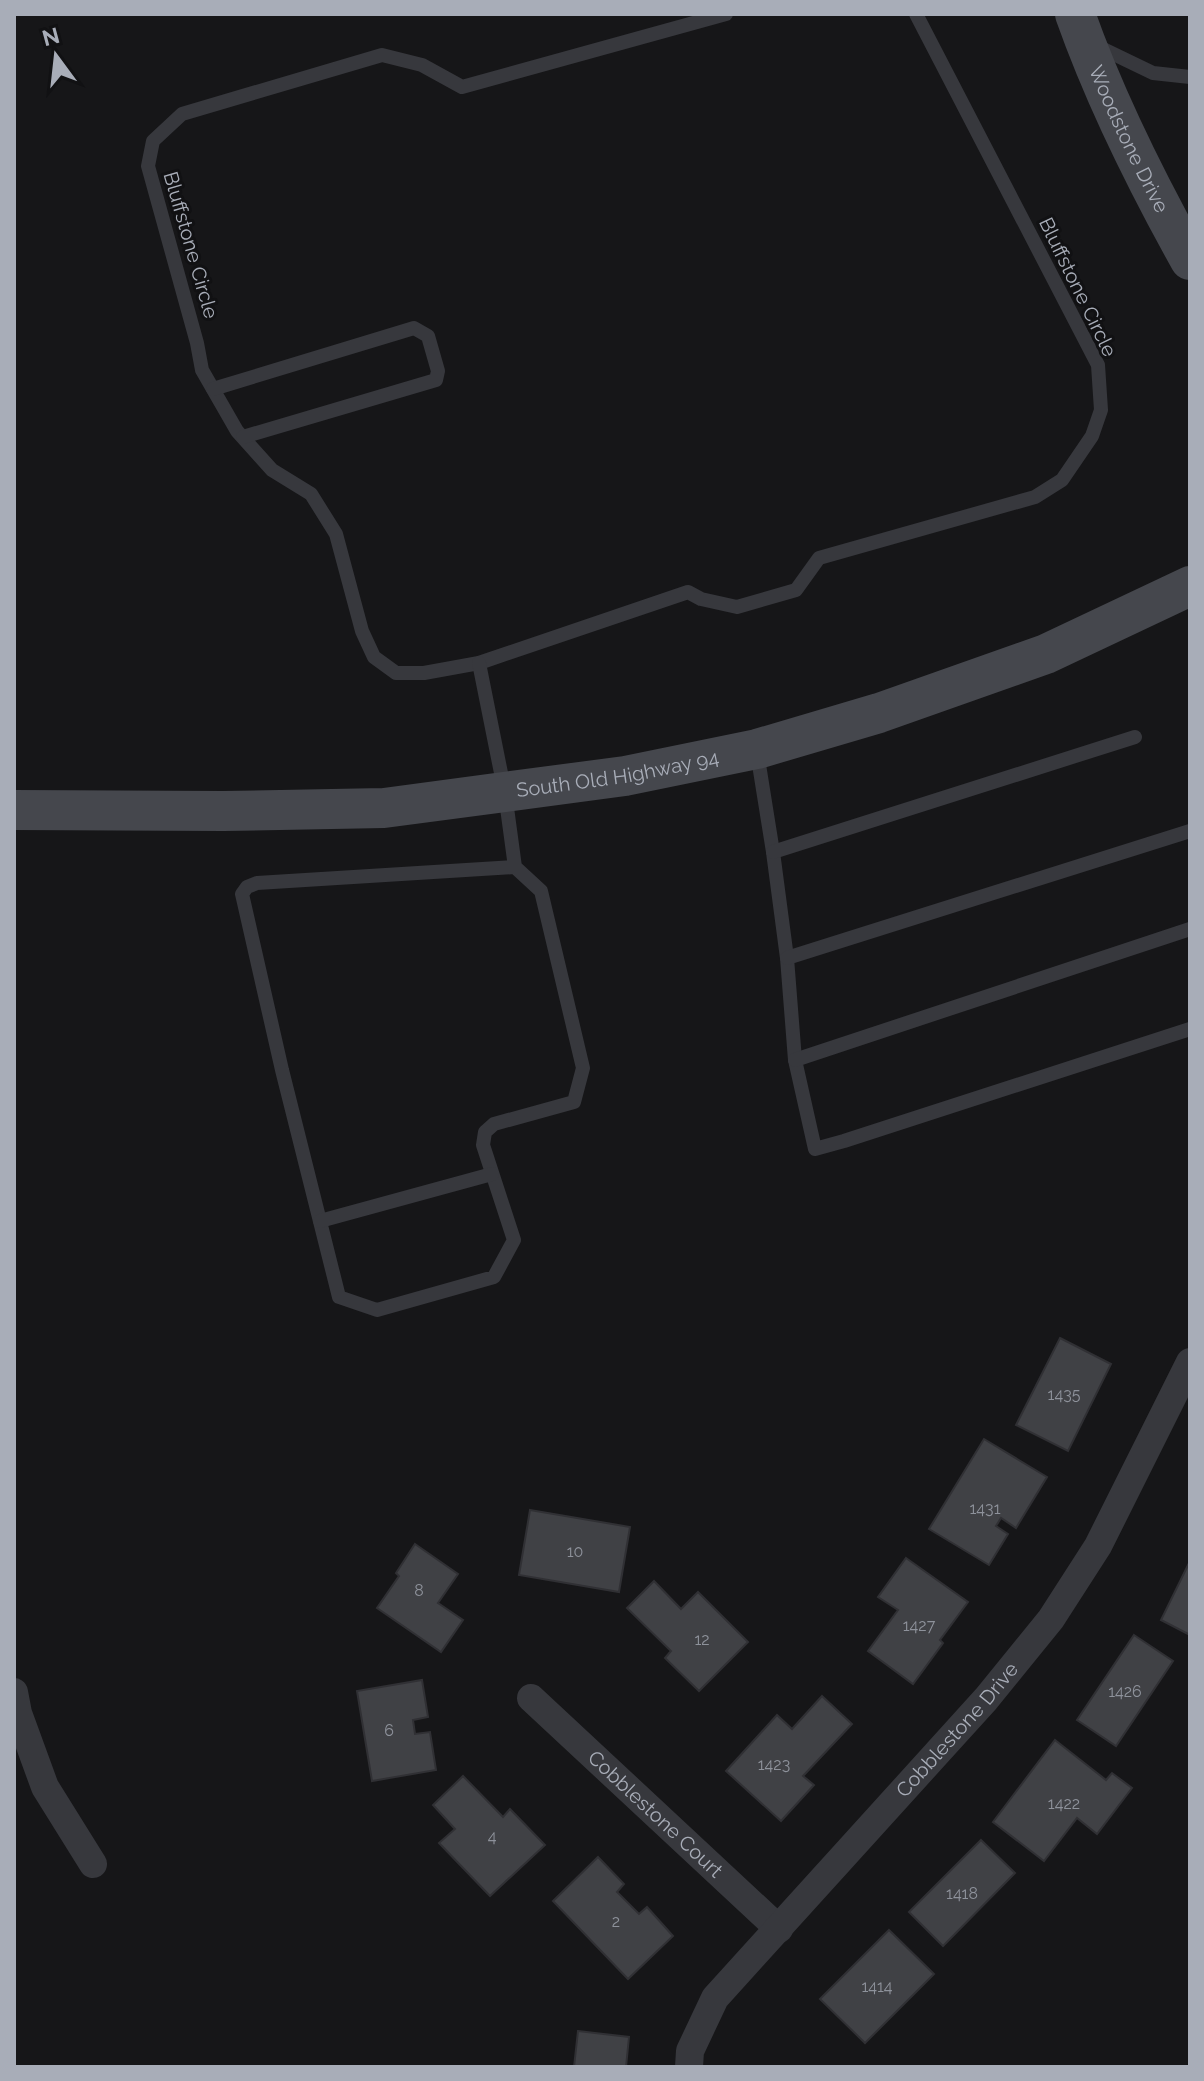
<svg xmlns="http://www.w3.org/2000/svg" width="1204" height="2081" font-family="Raleway,sans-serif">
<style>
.building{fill:#404145;stroke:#303034;stroke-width:2}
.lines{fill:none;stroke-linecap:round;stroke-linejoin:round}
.lane{stroke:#37383d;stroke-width:14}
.street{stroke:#37383d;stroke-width:28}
.secondary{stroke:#45474d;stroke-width:40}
.labels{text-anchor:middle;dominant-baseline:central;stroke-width:6;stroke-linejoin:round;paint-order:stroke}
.number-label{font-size:16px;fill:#8e929b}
.street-label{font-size:20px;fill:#a8adb8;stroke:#111113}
</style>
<rect width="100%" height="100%" fill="#161618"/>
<g class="building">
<path d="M1060,1338l51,26 -43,87 -52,-26z"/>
<path d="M984,1439l63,38 -31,51 -15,-10 -5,8 12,8 -19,31 -60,-36z"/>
<path d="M530,1510l100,17 -11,65 -100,-17z"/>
<path d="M415,1544l43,30 -20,29 25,17 -22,32 -64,-44 22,-32 -3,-3z"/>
<path d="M906,1558l62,44 -28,38 3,3 -30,41 -45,-33 30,-41 -20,-13z"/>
<path d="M1190,1561v74l-29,-15z"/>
<path d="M654,1581l27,28 17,-17 50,50 -49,49 -34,-33 6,-7 -44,-43z"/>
<path d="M1134,1635l39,26 -57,85 -39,-26z"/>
<path d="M422,1680l6,37 -15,3 2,14 15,-2 6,38 -64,11 -15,-90z"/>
<path d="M822,1696l30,28 -49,52 11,9 -33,36 -55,-50 51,-56 15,14z"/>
<path d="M1055,1740l51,40 6,-7 20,15 -35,46 -20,-16 -33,43 -51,-39z"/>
<path d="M463,1776l40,41 7,-8 35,36 -55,51 -51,-53 16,-14 -22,-24z"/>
<path d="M981,1840l34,33 -72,73 -34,-34z"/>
<path d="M598,1857l26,27 -7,8 22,22 8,-7 26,29 -45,43 -75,-78z"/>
<path d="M889,1930l45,44 -69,69 -45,-44z"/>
<path d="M578,2031l51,6 -3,30h-52z"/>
</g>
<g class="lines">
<g class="lane">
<path d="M726,14l-264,73 -40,-22 -40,-10 -200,59 -29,27 -5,25 49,177 5,27 35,61 35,39 39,24 25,40 26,97 12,26 22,16h28l55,-10 209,-71 13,7 36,8 59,-17 23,-32 216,-61 27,-17 30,-44 9,-26 -3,-45 -182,-351"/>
<path d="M1097,46l56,27 37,4"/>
<path d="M213,389l201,-61 14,8 10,35 -2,9 -193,57"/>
<path d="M479,663l26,130 10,74 26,24 42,177 -9,34 -80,22 -9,8 -2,13 31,95 -20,37 -117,33 -38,-13 -57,-227 -40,-176 5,-7 10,-4 258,-16"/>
<path d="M757,752l16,100 14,106 8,102 20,89 29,-8 346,-112"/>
<path d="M773,852l362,-115"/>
<path d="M787,958l403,-127"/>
<path d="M795,1060l395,-131"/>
<path d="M320,1221l172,-47"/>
</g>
<g class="street">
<path d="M14,1692l4,21 27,74 48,77"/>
<path id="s1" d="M531,1698l248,231"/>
<path id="s2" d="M689,2067l1,-16 25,-53 271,-299 65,-80 47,-73 92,-184"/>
</g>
<g class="secondary">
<path id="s3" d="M1075,14c30,85 71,167 115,246"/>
<path id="s4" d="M14,810l209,1 161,-3 241,-32 132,-27 122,-36 167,-59 144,-68"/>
</g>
</g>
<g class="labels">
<g class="number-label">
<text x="1064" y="1394">1435</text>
<text x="985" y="1508">1431</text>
<text x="575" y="1551">10</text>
<text x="419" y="1590">8</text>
<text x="919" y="1625">1427</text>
<text x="702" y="1639">12</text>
<text x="1125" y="1691">1426</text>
<text x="389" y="1730">6</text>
<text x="774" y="1764">1423</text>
<text x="1064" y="1803">1422</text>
<text x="492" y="1836">4</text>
<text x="962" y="1893">1418</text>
<text x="616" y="1921">2</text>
<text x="877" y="1986">1414</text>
</g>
<g class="street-label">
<text stroke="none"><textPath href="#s3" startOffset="136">Woodstone Drive</textPath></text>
<text transform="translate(191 245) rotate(74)">Bluffstone Circle</text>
<text transform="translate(1078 287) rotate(64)">Bluffstone Circle</text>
<text stroke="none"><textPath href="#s4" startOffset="606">South Old Highway 94</textPath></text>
<text stroke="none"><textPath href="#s2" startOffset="436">Cobblestone Drive</textPath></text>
<text stroke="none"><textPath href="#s1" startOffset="170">Cobblestone Court</textPath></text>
</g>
</g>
<rect width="1204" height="2081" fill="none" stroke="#a8adb8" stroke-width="32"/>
<g transform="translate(56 56) rotate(345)" stroke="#111113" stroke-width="6" paint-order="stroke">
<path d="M0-6L14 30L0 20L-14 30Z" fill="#a8adb8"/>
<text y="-12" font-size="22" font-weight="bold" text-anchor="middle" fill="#a8adb8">N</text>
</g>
</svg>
